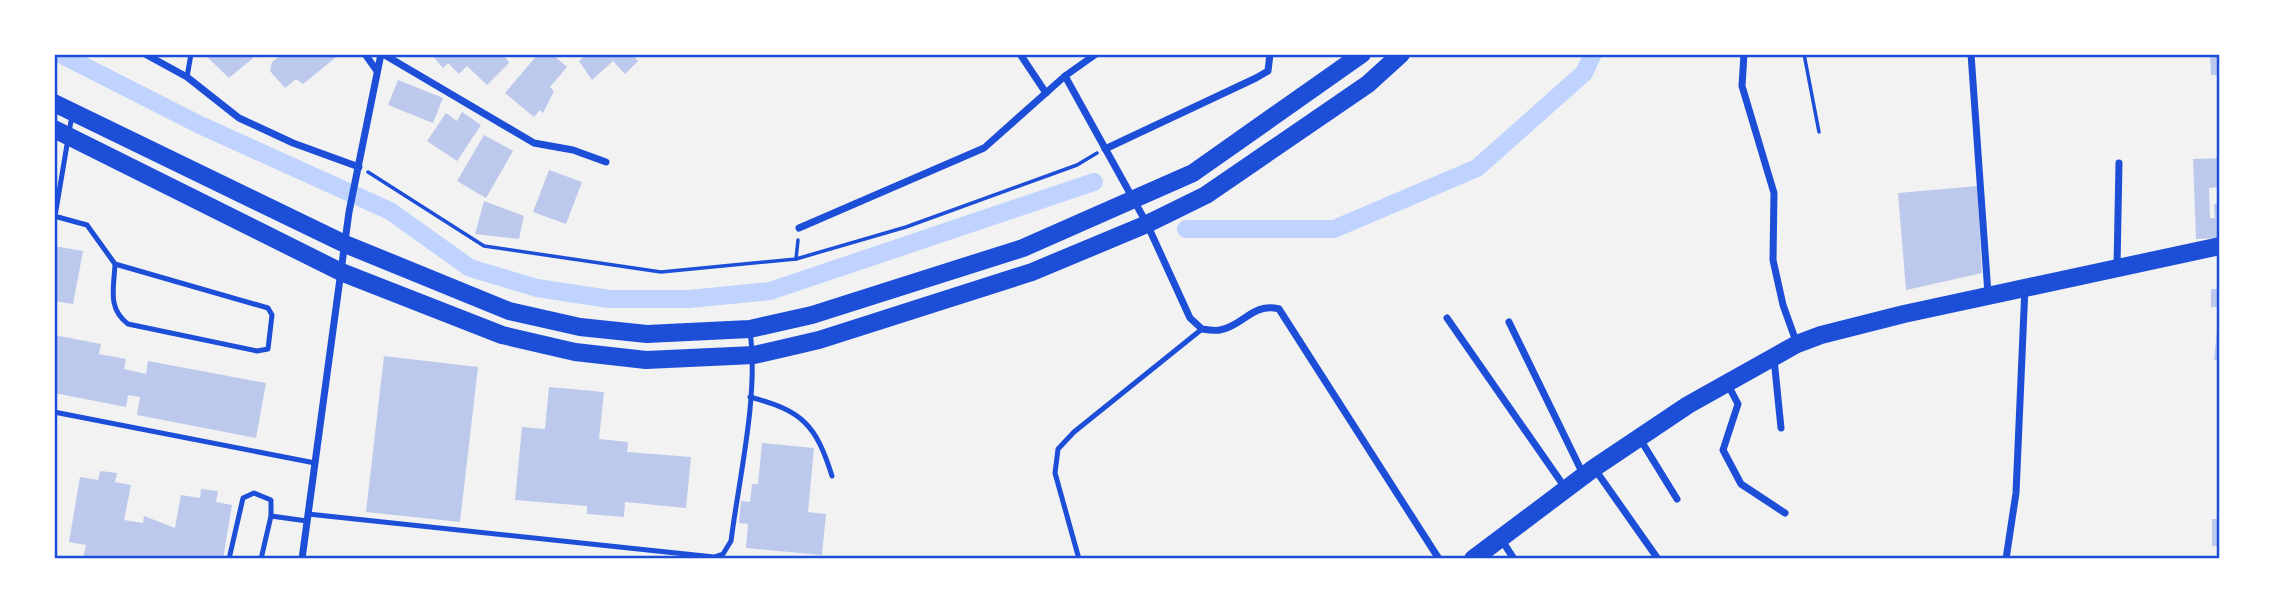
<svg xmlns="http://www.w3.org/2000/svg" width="2274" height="613" font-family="Quicksand,sans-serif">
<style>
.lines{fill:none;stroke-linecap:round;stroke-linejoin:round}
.canal{stroke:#bfd3fe;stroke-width:18}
.building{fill:#bdc9ec}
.path{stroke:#1d4ed8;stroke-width:3.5}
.service{stroke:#1d4ed8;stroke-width:5}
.minor{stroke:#1d4ed8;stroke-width:7}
.primary{stroke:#1d4ed8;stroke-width:18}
.neatline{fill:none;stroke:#1d4ed8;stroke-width:2.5}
</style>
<rect width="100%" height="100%" fill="#f2f2f2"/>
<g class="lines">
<g class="canal">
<path d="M60,54l140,71 190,86 80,57 67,20 72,11h80l81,-8 324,-109"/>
<path d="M1186,229h148l143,-61 107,-95 9,-19"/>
</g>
</g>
<g class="building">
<path d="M204,54h50l-1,4 -24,20z"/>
<path d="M282,54h58l-37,30 -7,-5 -11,9 -15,-17 2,-9z"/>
<path d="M431,54h73l5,9 -22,22 -20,-19 -8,8 -11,-11 -5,5z"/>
<path d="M538,54h14l15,13 -17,20 4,4 -11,22 -3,-3 -6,7 -29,-24z"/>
<path d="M587,54h45l6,7 -13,13 -12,-13 -21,19 -13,-19z"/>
<path d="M2210,54h10v21h-9z"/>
<path d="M398,80l45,18 -10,25 -45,-18z"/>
<path d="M462,112l19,13 -24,36 -30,-20 19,-28 11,8z"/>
<path d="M484,135l29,16 -27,47 -29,-17z"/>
<path d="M2220,158v29l-11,1 1,30h5l-1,-14h6l-1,34 -23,1 -3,-80z"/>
<path d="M549,170l33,12 -16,42 -33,-12z"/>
<path d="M1977,186l5,87 -76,17 -8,-97z"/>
<path d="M484,201l40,15 -5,23 -44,-5z"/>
<path d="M54,246l29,5 -10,53 -19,-3z"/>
<rect x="2211" y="289" width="9" height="18"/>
<path d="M2218,320l2,40h-6z"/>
<path d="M54,335l47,9 -2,10 27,5 -2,10 22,5 2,-13 118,22 -10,55 -119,-23 3,-18 -12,-2 -2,12 -72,-14z"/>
<path d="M384,356l94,11 -18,155 -94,-10z"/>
<path d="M549,387l55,5 -5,47 29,3 -1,10 64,5 -5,51 -61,-6 -1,15 -37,-3v-8l-72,-6 7,-73 23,2z"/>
<path d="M762,443l52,5 -6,64 18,2 -4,41 -76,-7 2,-24 -9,-1 2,-22 9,1 2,-18h6z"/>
<path d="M100,471l17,2 -2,9 16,3 -7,35 19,3 1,-7 31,12 6,-33 19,3 1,-9 17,2 -2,11 16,3 -9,54h-140l3,-14 -17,-3 11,-65 18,3z"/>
<rect x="2212" y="519" width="8" height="27"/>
</g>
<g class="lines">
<g class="path">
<path d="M1804,54l15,78"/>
<path d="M368,172l116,74 177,26 135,-13 110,-32 171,-62 20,-12"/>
<path d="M796,259l2,-19"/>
</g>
<g class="service">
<path d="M187,77l4,-23"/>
<path d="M54,216l33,9 28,39 153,44 4,7 -4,34 -11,2 -129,-27c-21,-16 -14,-36 -13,-60"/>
<path d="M55,216l17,-101"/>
<path d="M750,397c53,14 66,28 82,79"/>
<path d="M54,412l261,51"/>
<path d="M308,514l406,43 9,-3 8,-13c8,-63 28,-147 19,-209"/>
<path d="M271,516l36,5"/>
<path d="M229,559l14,-61 11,-5 17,7v16l-10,43"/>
<path d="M1079,559l-24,-86 3,-24 16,-17 128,-103"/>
</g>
<g class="minor">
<path d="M145,54l42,23 52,41 54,25 66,24"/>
<path d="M365,54l12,17"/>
<path d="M383,54l151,89 39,7 33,12"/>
<path d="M1020,54l26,39"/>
<path d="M1744,54l-2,32 32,107 -1,67 10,45 14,39"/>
<path d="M1971,54l17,240"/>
<path d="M1065,76l82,148 43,94 12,11c6,1 13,2 18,1 23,-4 33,-28 59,-21l160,250"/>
<path d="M1105,149l151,-71 12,-7 2,-17"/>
<path d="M799,228l185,-80 81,-72 31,-22"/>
<path d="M2117,267l2,-104"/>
<path d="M1447,318l119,171"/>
<path d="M1509,322l75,154"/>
<path d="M1774,359l7,69"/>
<path d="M1727,383l11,21 -15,46 18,34 44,29"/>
<path d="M1640,439l37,60"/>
<path d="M1594,468l64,91"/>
<path d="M1501,539l13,20"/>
<path d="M302,559l47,-347 32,-158"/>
<path d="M2006,559l10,-66 9,-206"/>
</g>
<g class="primary">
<path d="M54,103l291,141 164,67 71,16 67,7 103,-5 62,-14 211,-67 170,-75 169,-119"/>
<path d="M54,129l287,143 161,63 73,17 71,8 108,-5 65,-15 213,-68 115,-48 59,-29 162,-111 33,-30"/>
<path d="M1473,559l121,-91 94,-63 109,-61 24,-9 83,-21 316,-68"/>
</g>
</g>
<rect width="2274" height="613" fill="none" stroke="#ffffff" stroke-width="112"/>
<rect x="56" y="56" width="2162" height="501" class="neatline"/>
</svg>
